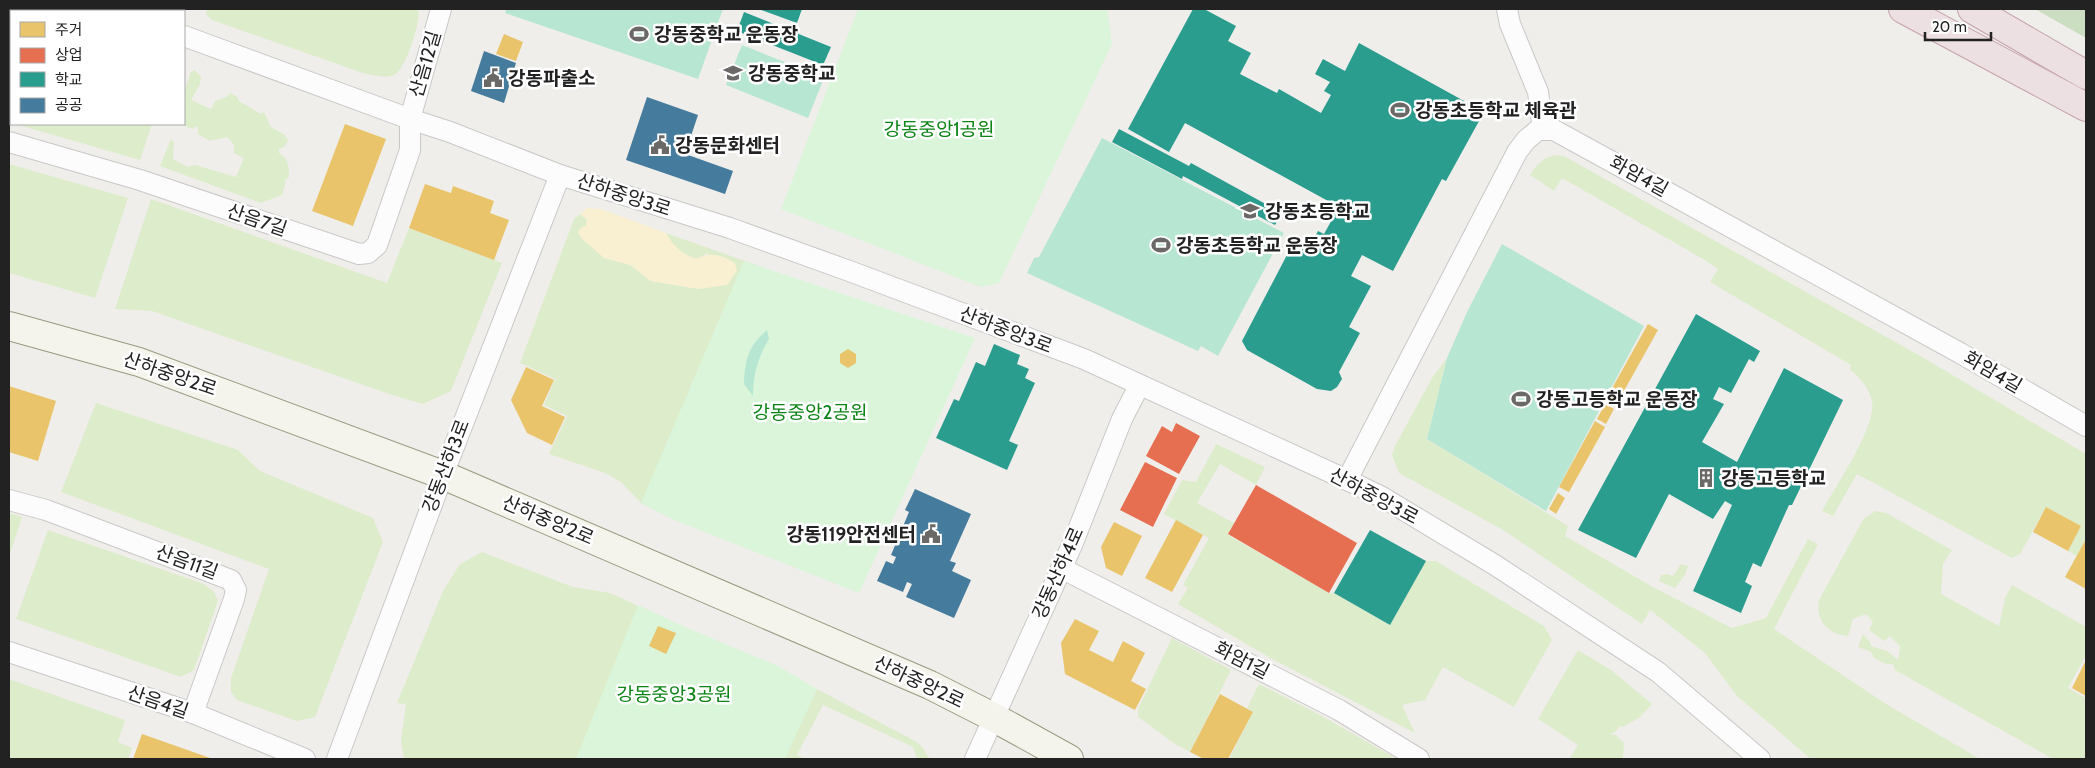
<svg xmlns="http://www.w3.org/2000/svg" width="2095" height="768" font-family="Cabin,'Noto Sans KR',sans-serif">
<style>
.grass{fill:#ddeccb}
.forest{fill:#cbdec1}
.sand{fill:#f8f0d0}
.park{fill:#daf5da}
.pitch{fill:#b7e6d2}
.homes{fill:#e9c46a}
.shops{fill:#e76f51}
.schools{fill:#2a9d8f}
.public{fill:#457b9d}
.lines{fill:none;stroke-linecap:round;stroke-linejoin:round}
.street-casing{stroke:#c9c8c7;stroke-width:22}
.secondary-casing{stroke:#999a82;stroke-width:30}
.highway-casing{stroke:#c5a2ac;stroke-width:30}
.street{stroke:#fdfcfc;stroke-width:20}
.secondary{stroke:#f4f4ed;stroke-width:28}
.highway{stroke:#ece0e2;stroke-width:28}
.labels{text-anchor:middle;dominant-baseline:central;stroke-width:5;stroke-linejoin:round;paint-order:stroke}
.poi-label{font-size:19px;font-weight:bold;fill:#222;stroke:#fff;text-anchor:start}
.street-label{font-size:19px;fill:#222;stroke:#fff}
.park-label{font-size:19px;fill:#0c8416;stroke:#fff}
</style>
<rect width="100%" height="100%" fill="#f0eeeb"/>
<g class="grass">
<path d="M207,9h211c4,10 -13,62 -24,66 -9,4 -22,0 -31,-2l-151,-53 -6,-6z"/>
<path d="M9,16l2,1v106l-2,-1z"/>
<path d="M195,70l6,7 -1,7 -9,16 20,9 4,-8 11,-4 5,-4 6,4 2,4 22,13 3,-2 7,15 14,8 3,6 -4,6 -5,2v4c10,6 10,13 10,24l-4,3v6l-3,9 -21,8 -101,-37 11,-27 3,4 -1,16 15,8 7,-2 41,12 8,-19 -10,-5v-8l-7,-8 -17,4 -12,-7v-8l-6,3 -11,-5h3v-32l7,-20z"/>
<path d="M15,124h137l-12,36z"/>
<path d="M1556,155l8,1 358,201 164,97v85l-9,17 -9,-5 13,-25 -35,-19 -26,47 -8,4 -155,-84 -24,42 -11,-5c13,-24 55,-85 50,-110 -3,-13 -12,-24 -22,-31l1,-5 -141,-83 8,-13 -15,-10 -141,-81 -8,13 -24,-16c7,-12 13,-17 26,-20z"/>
<path d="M9,164l119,34 -33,100 -86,-25z"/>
<path d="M151,199l236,84 22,-55 93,35 -51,128 -28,13 -31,-9 -240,-84 -37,-2z"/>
<path d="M580,214l7,5 -1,8 18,31 26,7 21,16 48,8 9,-36 -12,6c-14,-5 -23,-13 -30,-26l96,34 -96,249 -25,-13 -20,-21 -16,-9 -56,-19 18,-38 -23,-11 11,-26 -35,-16 54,-144z"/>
<path d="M1447,358l-20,81 141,87 -3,10 88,51 79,41 34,-10 42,-79 10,5 -44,85 112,75 94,55h-169l-74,-63 -32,-43 -55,-43 -8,14 -139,-94 -104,-57 -7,-18 3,-9 37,-68z"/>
<path d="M96,403l142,47 22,21 113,47 10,24 -68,175 -18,4 -60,-21 -6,-8v-14l38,-109 -208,-77z"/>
<path d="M1216,444l49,23 -9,18 -36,-21 -23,39 37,20 -6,12 101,58h5l56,32 36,-64h10l108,65 8,14 -38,67 -71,-40 -18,33 -23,5 13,28 -143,-74 -94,-55 10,-16 -5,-3 26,-47 -45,-24 18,-34 14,2z"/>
<path d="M1876,511l10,2 66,37 -9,14 -2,30 58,32 6,-28 7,-13 74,42v28l-18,33 18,10v61h-33l-158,-89 -2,-6h-7l-12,-6 -3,-6 -13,-5 5,-13 7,8 1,4 16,5 11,9 2,-14 -10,-10 -6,5 -15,-11 4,-8 -7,-8 -13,5 -5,17c-20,-1 -33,-16 -29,-36l45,-82z"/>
<path d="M9,513l13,4 -13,40z"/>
<path d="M48,530l156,54 10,8 4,9 -24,69 -13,7 -165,-58z"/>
<path d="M482,552l91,35 37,6 46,21 -55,145h-197l-3,-18 5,-37 -9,-1 46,-112 17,-27z"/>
<path d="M1681,564l7,2c-2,10 -8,15 -13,22l-16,-7 2,-6 6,-1 6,2z"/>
<path d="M1172,638l59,32 -41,82 -15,-8 -37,-27v-8z"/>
<path d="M1578,650l33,20 41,34 -12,13 -17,10 -3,-1 -4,5 -6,4h6l8,8 -1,16h-54l9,-14 -40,-26z"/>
<path d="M9,679l116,41 -7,22 14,6 -4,11h-119z"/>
<path d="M1259,684l61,31 77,44h-168l24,-47 -6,-4z"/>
<path d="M817,689l98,52 7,6 8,12h-13l-4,-12 -90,-42 -26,50 8,4h-34l32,-41z"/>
</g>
<path class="forest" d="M2035,9h51v29z"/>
<path class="sand" d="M587,208l14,1 65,24c7,13 16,21 30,26 16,-7 23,-5 39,4l2,8 -10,14 -28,4 -48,-8 -21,-16 -26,-7 -23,-20 -3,-6 4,-5 4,-1 1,-6 -7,-6z"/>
<g class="park">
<path d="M858,9h249l5,35 -113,239 -18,4 -200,-78z"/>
<path d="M744,261l231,77 -116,255 -187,-74 -31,-16z"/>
<path d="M638,605l47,22 93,39 39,23 -32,70h-209z"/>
</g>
<g class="pitch">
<path d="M506,9h217l-25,70 -193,-66z"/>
<path d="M742,45l82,33 -16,40 -82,-33z"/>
<path d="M1102,138l182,95 -66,123 -17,-10 -3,5 -171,-78 7,-15 5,-1z"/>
<path d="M1502,244l142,82 -98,185 -119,-72 20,-81 20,-46z"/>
<path d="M767,330l2,9c-11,18 -16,35 -16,57l-9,-12c1,-24 4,-38 23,-54z"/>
</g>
<g class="homes">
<path d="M504,34l19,8 -7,19 -20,-7z"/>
<path d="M345,124l41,15 -33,87 -41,-15z"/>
<path d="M425,184l26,9 2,-7 41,15 -4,12 19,7 -15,40 -85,-32z"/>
<path d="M1648,324l10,6 -43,77 -10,-6z"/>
<path d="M848,349l8,5v9l-8,5 -8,-5v-9z"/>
<path d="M526,367l28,13 -12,26 23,11 -13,28 -25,-12 -16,-33z"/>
<path d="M9,386l47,15 -18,60 -29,-9z"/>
<path d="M1605,404l9,5 -8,15 -9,-5z"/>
<path d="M1595,421l10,6 -36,65 -10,-5z"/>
<path d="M1558,493l7,5 -9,16 -7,-5z"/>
<path d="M2046,507l35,19 -13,25 -35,-19z"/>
<path d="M1176,520l27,15 -31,57 -27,-14z"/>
<path d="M1114,522l28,14 -20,40 -16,-8 -5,-21z"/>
<path d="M2086,539v50l-21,-12z"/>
<path d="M1075,619l24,12 -10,19 24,12 10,-21 22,12 -14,28 15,8 -11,21 -70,-36 -4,-31z"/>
<path d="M658,626l18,7 -10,21 -17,-8z"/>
<path d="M2086,660v36l-14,-8z"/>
<path d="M1220,694l33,18 -25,47h-24l-14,-7z"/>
<path d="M142,734l71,25h-80z"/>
</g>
<g class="shops">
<path d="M1176,423l24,13 -21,38 -33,-18 16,-30 10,6z"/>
<path d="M1145,462l32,16 -24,49 -33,-17z"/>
<path d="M1256,485l101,58 -28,50 -101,-59z"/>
</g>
<g class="schools">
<path d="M761,9h41l-5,14 -36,-13z"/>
<path d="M1193,9h11l32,17 -8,15 23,12 -11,21 37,19 2,-4 42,24 10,-18 -7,-4 6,-9 -15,-8 8,-15 22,12 14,-28 125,69 -38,69 -4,-2 -49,92 -31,-16 -11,21 20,10 -22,41 11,6 -21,39 3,7 -5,8 -6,4 -14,-2 -70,-39 -5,-9 47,-90 8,-5 11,4 10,-19 6,3 15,-27 -154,-84 -16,29 -41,-23z"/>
<path d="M744,12l87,35 -8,18 -86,-34z"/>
<path d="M1119,129l70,37 2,-3 91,50 -7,12 -92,-49 -1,3 -70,-37z"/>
<path d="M1696,314l64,37 -6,11 -5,-3 -18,34 -12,-6 -6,12 11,5 -22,38 35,20 47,-94 59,32 -51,105h-3l-28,62 -8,-4 -8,19 7,4 -11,27 -48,-22 39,-86 -7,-4 -12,18 -44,-25 -33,64 -58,-28z"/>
<path d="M994,344l26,11 -3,9 12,5 -4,9 10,5 -26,58 9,4 -11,25 -71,-32 18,-39 5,2 17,-39 9,4z"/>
<path d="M1370,530l56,31 -36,64 -56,-32z"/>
</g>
<g class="public">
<path d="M484,51l32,12 -12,40 -33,-12z"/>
<path d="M647,97l51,18 -10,30 3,1 -3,9 45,16 -8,23 -99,-34z"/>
<path d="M915,489l56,25 -21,47 6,2 -4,8 19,9 -17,38 -48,-21 6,-13 -5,-2 -4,10 -26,-11 9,-20 7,3 3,-7 -5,-2 18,-43 -4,-2z"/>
</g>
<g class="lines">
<g class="street-casing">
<g id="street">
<path d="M77,9l10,2"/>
<path d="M1507,9l3,15 28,68 5,38"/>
<path d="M184,36l226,83 40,13 110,43 170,53 122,44 232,87 263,121 35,17 113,68 163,107 102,87"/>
<path d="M9,142l131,38 219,74 9,-1 9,-8 33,-95v-31l31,-110"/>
<path d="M1347,480l170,-328 9,-12 12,-10h16l406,223 126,73"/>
<path d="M9,500l37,10 185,70 5,10 -2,9 -41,114"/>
<path d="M1061,568l278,142 80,49"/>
<path d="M9,652l184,61 112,46"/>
<path d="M337,759l106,-284 117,-300"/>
<path d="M975,759l97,-214 50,-126 17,-33"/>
</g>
</g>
<g class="secondary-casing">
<path id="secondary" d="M9,326l130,36 304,113 487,210 63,32 76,42"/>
</g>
<g class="highway-casing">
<g id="highway">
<path d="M1903,9l183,98"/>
<path d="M1972,9l114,66"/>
</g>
</g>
<use href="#street" class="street"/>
<use href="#secondary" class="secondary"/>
<use href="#highway" class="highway"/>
</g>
<defs>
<g id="stadium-bare" transform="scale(1.5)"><path d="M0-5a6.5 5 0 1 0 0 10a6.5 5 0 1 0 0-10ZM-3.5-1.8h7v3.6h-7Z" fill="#6a6968" stroke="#fff" stroke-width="2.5" paint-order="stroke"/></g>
<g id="school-bare" transform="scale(1.5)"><path d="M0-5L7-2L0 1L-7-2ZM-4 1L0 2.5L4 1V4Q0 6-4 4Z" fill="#6a6968" stroke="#fff" stroke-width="2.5" paint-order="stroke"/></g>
<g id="civic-bare" transform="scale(1.5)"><path d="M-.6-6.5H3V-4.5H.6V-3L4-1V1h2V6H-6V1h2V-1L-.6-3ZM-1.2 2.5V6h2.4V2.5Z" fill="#6a6968" stroke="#fff" stroke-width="2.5" paint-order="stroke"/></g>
<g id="building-bare" transform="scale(1.5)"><path d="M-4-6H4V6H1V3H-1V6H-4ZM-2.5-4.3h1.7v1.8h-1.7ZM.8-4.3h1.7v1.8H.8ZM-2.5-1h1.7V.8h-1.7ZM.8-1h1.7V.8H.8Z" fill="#6a6968" stroke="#fff" stroke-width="2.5" paint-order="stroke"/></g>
</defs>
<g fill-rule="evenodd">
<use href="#stadium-bare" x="639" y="34"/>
<use href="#school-bare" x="733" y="73"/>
<use href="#civic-bare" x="493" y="78"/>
<use href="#stadium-bare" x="1400" y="110"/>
<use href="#civic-bare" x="660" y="145"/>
<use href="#school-bare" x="1250" y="211"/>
<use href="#stadium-bare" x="1161" y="245"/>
<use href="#stadium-bare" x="1521" y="399"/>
<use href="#building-bare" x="1706" y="478"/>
<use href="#civic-bare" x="931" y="534"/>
</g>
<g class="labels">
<g class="poi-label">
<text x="654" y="34">강동중학교 운동장</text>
<text x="748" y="73">강동중학교</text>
<text x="508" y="78">강동파출소</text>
<text x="1415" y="110">강동초등학교 체육관</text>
<text x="675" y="145">강동문화센터</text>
<text x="1265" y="211">강동초등학교</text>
<text x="1176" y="245">강동초등학교 운동장</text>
<text x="1536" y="399">강동고등학교 운동장</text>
<text x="1721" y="478">강동고등학교</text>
<text x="916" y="534" text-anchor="end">강동119안전센터</text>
</g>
<g class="street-label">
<text transform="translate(425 64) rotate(-74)">산음12길</text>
<text transform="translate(1639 176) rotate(29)">화암4길</text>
<text transform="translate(624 195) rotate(18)">산하중앙3로</text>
<text transform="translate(257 220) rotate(19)">산음7길</text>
<text transform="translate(1006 330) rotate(21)">산하중앙3로</text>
<text transform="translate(1993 372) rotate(30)">화암4길</text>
<text transform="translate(170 374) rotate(19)">산하중앙2로</text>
<text transform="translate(446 466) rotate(-69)">강동산하3로</text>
<text transform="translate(1374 496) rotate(28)">산하중앙3로</text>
<text transform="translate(548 520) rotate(23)">산하중앙2로</text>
<text transform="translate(187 562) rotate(20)">산음11길</text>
<text transform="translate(1058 573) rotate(-66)">강동산하4로</text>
<text transform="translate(1242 660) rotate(27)">화암1길</text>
<text transform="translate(919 682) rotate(25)">산하중앙2로</text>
<text transform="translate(158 702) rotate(19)">산음4길</text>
</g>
<g class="park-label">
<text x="939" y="129">강동중앙1공원</text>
<text x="810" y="412">강동중앙2공원</text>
<text x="674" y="694">강동중앙3공원</text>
</g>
</g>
<rect width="2095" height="768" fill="none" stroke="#222222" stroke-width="20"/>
<rect x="10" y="10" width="175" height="115" fill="#ffffff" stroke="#a7a7a7"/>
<rect x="20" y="22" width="25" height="15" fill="#e9c46a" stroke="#a7a7a7"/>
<text x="55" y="35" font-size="15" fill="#222222">주거</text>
<rect x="20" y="48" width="25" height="15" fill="#e76f51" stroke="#a7a7a7"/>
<text x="55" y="60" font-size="15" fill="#222222">상업</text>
<rect x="20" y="72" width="25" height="15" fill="#2a9d8f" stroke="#a7a7a7"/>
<text x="55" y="85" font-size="15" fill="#222222">학교</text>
<rect x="20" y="98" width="25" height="15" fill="#457b9d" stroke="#a7a7a7"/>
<text x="55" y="110" font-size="15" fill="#222222">공공</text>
<path d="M1925 32v8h66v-8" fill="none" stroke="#222222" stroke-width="2.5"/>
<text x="1932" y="32" font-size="15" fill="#222222" stroke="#ffffff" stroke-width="4" paint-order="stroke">20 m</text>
</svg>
